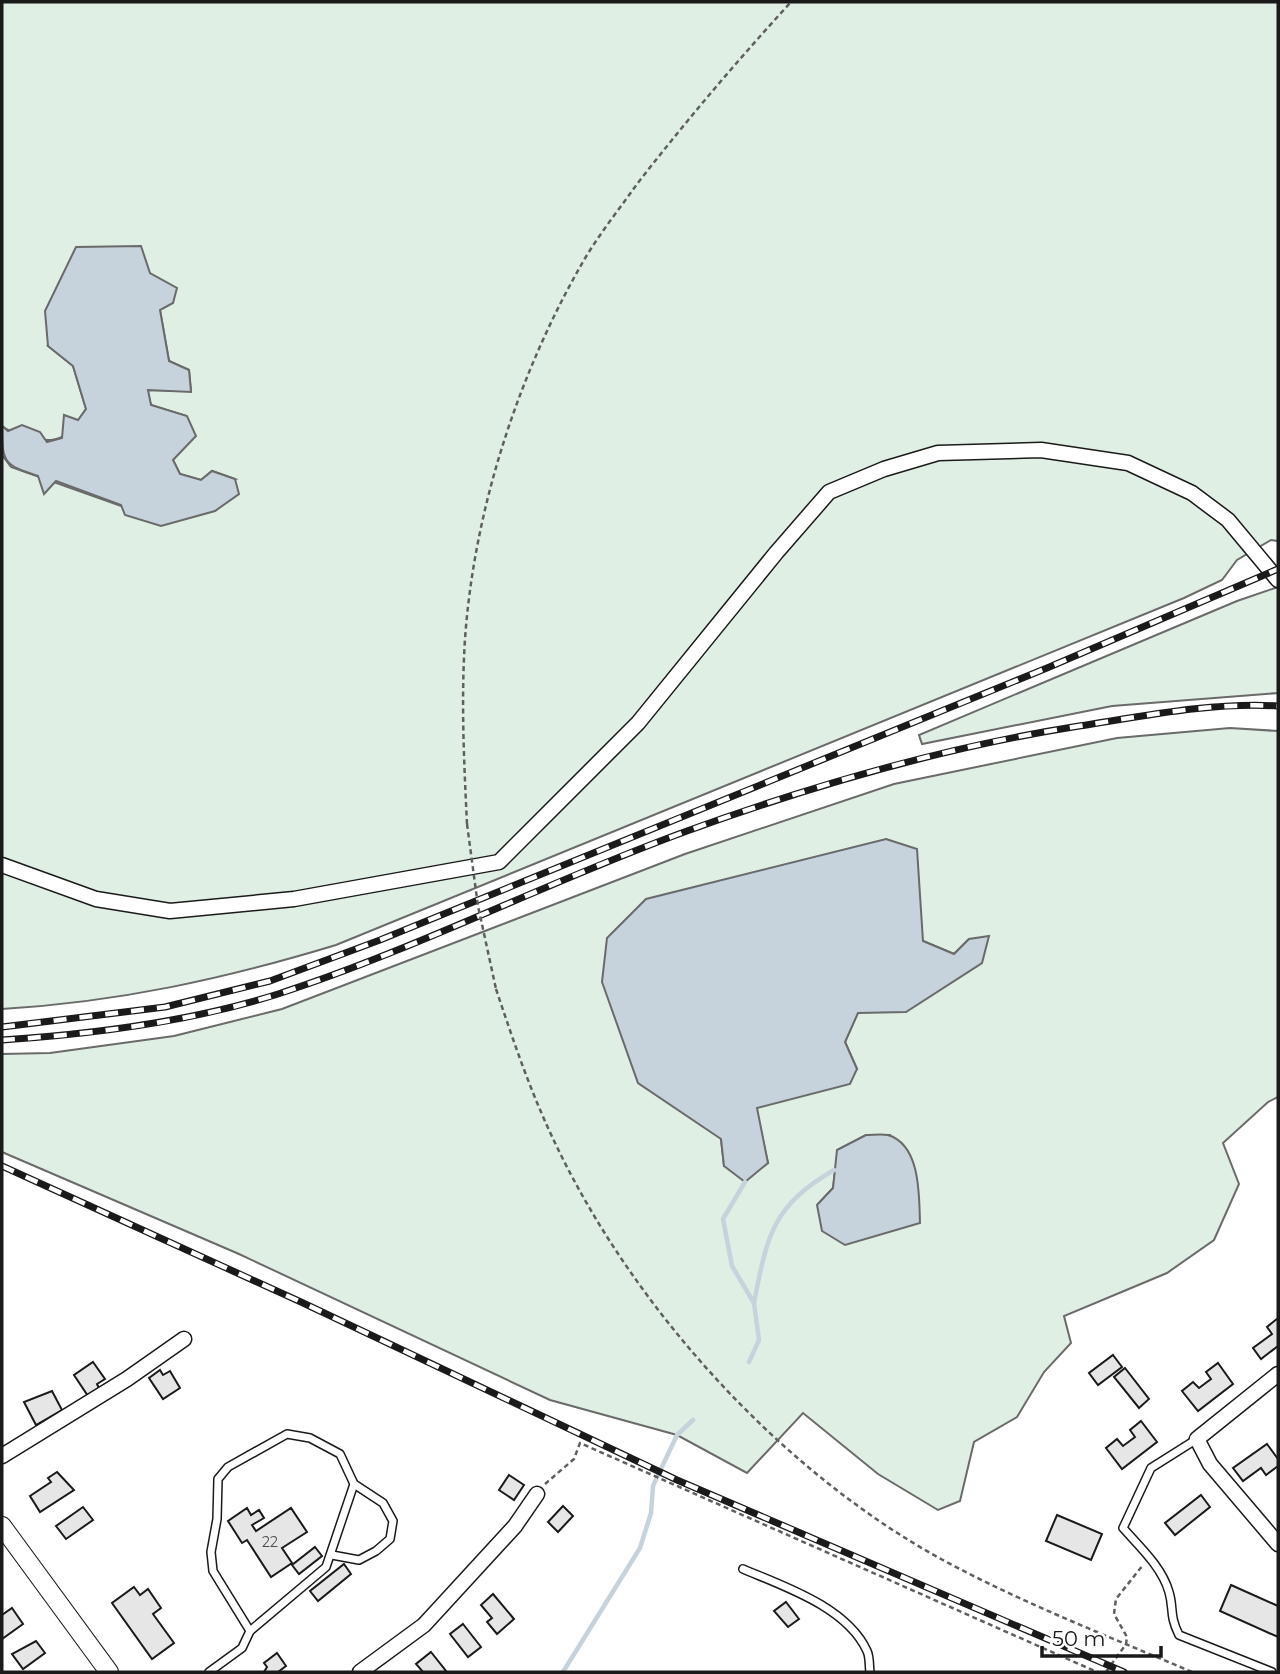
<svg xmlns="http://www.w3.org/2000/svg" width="1280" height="1674" font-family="Montserrat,sans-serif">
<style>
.green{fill:#e0efe3;stroke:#6a6a6a;stroke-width:2;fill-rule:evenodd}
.water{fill:#c6d2dc;stroke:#6a6a6a;stroke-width:2}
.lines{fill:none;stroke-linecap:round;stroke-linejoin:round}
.stream{stroke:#c6d2dc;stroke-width:4.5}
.building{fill:#e6e6e6;stroke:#1a1a1a;stroke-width:2}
.service-casing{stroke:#1a1a1a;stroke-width:10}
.minor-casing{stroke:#1a1a1a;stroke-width:17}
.tertiary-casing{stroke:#1a1a1a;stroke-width:20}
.path{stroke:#5f5f5f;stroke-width:2.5;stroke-dasharray:5 3.5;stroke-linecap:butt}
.service{stroke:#fff;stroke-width:7}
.minor{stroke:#fff;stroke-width:14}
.tertiary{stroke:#fff;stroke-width:18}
.rail-casing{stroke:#1a1a1a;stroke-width:7}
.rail{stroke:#fff;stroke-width:4.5;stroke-dasharray:13;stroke-linecap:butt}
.path-bridge{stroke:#5f5f5f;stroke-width:2.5;stroke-dasharray:5 3.5;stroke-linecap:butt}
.labels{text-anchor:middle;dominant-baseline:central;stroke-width:5;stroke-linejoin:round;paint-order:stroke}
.number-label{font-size:14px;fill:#4d4d4d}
</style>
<rect width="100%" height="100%" fill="#fff"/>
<g class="green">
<path d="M2,2h1276v539l-7,-1 -34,20 -15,20 -38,18 -848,347c-112,34 -217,57 -334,64v-554l9,12 110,39 114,-27 -23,-8 -11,9 -21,-6 -7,-14 13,-44 -35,-11 -4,-15 44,1 -2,-21 -20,-9 -9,-51 -112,36 25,20 13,43c-18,27 -26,37 -58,28 -10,-3 -19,-5 -26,-11z"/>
<path d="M1278,587v106l-166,13 -190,38 -3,-9 318,-134z"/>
<path d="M1230,728l48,3v366l-10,5 -45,41 16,41 -25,56 -47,33 -103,43 7,27 -27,29 -27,45 -43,25 -14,59 -22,9 -60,-36 -75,-61 -56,60 -70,-38 -127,-35 -311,-146 -237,-102v-98l48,-1 124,-17 108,-27 403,-155 209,-70 223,-46zM969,939l-63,73h-48l-13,30 12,27 -101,39 12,55 -44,3 -3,-27 202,-198 31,13zM866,1135h23l-72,70 16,-17 5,-38z"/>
</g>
<g class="water">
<path d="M141,246l9,27 27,15 -4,15 -13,7 9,51 20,9 2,22 -43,-2 3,15 36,11 9,20 -23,24 7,14 21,6 11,-9 23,8 4,15 -24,17 -54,15 -36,-11 -4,-10 -65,-24 -12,13 -6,-18c-34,-11 -36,-13 -36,-50l6,5 14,-6 18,7 7,10 15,-4 2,-23 14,5 8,-11 -13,-43 -25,-20 -3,-35 31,-64z"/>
<path d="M886,839l31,10 6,92 31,13 15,-15 20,-3 -7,27 -76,49 -48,1 -13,29 12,27 -7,15 -93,24 11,55 -23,19 -21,-16 -3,-27 -83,-56 -36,-101 5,-44 39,-39z"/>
<path d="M866,1135c7,0 16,-1 22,0 33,10 31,61 32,88l-75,22 -23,-14 -5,-26 16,-17 4,-38z"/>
</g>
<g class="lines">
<g class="stream">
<path d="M745,1182l-22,37 9,47 22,37 5,37 -10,22"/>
<path d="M754,1303c13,-67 18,-97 80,-133"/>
<path d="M563,1672l77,-124 11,-35 2,-27 24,-51 16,-15"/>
</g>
</g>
<g class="building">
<path d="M1278,1318v28l-17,13 -8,-11 19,-14 -5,-7z"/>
<path d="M1113,1355l9,12 -24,18 -9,-12z"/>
<path d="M93,1362l12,17 -8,5 2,4 -11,8 -14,-21z"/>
<path d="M1218,1363l15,21 -35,27 -16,-20 11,-9 6,6 12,-9 -5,-7z"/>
<path d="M1125,1368l24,31 -10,9 -25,-31z"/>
<path d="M160,1370l3,5 7,-4 10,17 -17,11 -14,-21z"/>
<path d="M52,1391l10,19 -26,15 -12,-23z"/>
<path d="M1141,1421l16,21 -35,27 -16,-21 11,-9 6,7 12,-9 -5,-7z"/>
<path d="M1267,1444l11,15v7l-12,9 -5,-7 -18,13 -10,-13z"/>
<path d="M57,1472l17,18 -34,22 -10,-16 21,-14 -3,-4z"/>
<path d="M509,1475l15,10 -10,15 -15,-10z"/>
<path d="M1201,1495l9,12 -35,28 -10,-12z"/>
<path d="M563,1506l10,10 -15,16 -10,-10z"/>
<path d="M83,1507l10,13 -27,19 -10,-13z"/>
<path d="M247,1508l4,7 8,-5 5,8 -12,7 4,6 35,-23 16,24 -25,16 10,15 -21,14 -24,-37 -5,3 -14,-22z"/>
<path d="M1057,1515l45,19 -11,26 -45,-19z"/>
<path d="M315,1547l7,9 -23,18 -7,-9z"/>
<path d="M344,1564l7,10 -33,27 -8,-10z"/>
<path d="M1231,1585l47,21v31l-58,-26z"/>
<path d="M134,1587l6,8 8,-6 13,19 -8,6 21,29 -22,16 -40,-56z"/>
<path d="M493,1594l21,25 -17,15 -10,-12 5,-4 -11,-13z"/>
<path d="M786,1602l13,17 -11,8 -14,-16z"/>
<path d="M12,1608l11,16 -21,15v-24z"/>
<path d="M463,1624l18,23 -13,10 -18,-23z"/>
<path d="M36,1641l9,12 -22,16 -11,-15z"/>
<path d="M431,1652l15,19 -2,1h-21l-7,-8z"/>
<path d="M277,1653l9,13 -8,6h-14l3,-5 -3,-4z"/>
</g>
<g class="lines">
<g class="service-casing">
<g id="service">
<path d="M1197,1439l-46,29 -28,60c16,18 39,39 46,64 5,17 0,23 10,43l93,37"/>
<path d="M743,1569c40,17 104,38 124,82 3,6 2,15 3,21"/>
<path d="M250,1631l-37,-60 -2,-19 6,-33 1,-40 10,-12 59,-33 23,4 30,16 14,30 29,19 10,18 -3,18 -14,12 -17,9 -27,-5"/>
<path d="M209,1672l33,-24 8,-17 76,-64 28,-83"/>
</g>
</g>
<g class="minor-casing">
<g id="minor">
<path d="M2,865l94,34 74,12 124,-12 205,-37 139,-139 138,-170 53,-61 55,-23 54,-16 103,-3 87,13 64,30 36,27 50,60"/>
<path d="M1278,1374l-81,65 13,25 68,80"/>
<path d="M2,1456l125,-77 57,-40"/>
<path d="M360,1672l64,-47 91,-99 22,-32"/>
</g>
</g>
<g class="tertiary-casing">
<path id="tertiary" d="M2,1526l107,146"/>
</g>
<g class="path">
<path d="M467,824c-3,-62 -6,-123 -2,-185 9,-128 52,-261 115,-372 16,-29 38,-56 57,-83 49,-63 100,-123 154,-182"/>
<path d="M496,989c18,54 36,107 61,158 79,164 224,324 384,412 81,44 167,77 251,113"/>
<path d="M545,1484l29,-25 6,-16 517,229"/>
<path d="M1106,1672l20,-28 1,-7 -13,-23 2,-15 27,-34"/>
</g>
<use href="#service" class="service"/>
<use href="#minor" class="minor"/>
<use href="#tertiary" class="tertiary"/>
<g class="rail-casing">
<g id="rail">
<path d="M2,1027l163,-20 105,-26 110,-41 667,-272 231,-99"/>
<path d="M2,1040c92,-6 188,-18 276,-46 139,-45 271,-113 409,-163 127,-46 258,-84 392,-105 65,-10 134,-24 199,-20"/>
<path d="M2,1166l299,136 376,178 447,192"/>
</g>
</g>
<use href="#rail" class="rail"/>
<path class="path-bridge" d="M467,824l11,82 18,83"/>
</g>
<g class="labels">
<g class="number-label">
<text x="270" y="1542">22</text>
</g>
</g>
<rect width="1280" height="1674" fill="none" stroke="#1a1a1a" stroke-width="7"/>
<path d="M1042 1646v10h119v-10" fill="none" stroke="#1a1a1a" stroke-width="3.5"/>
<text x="1052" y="1646" font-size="21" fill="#1a1a1a" stroke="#ffffff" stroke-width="5" paint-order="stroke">50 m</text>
</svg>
